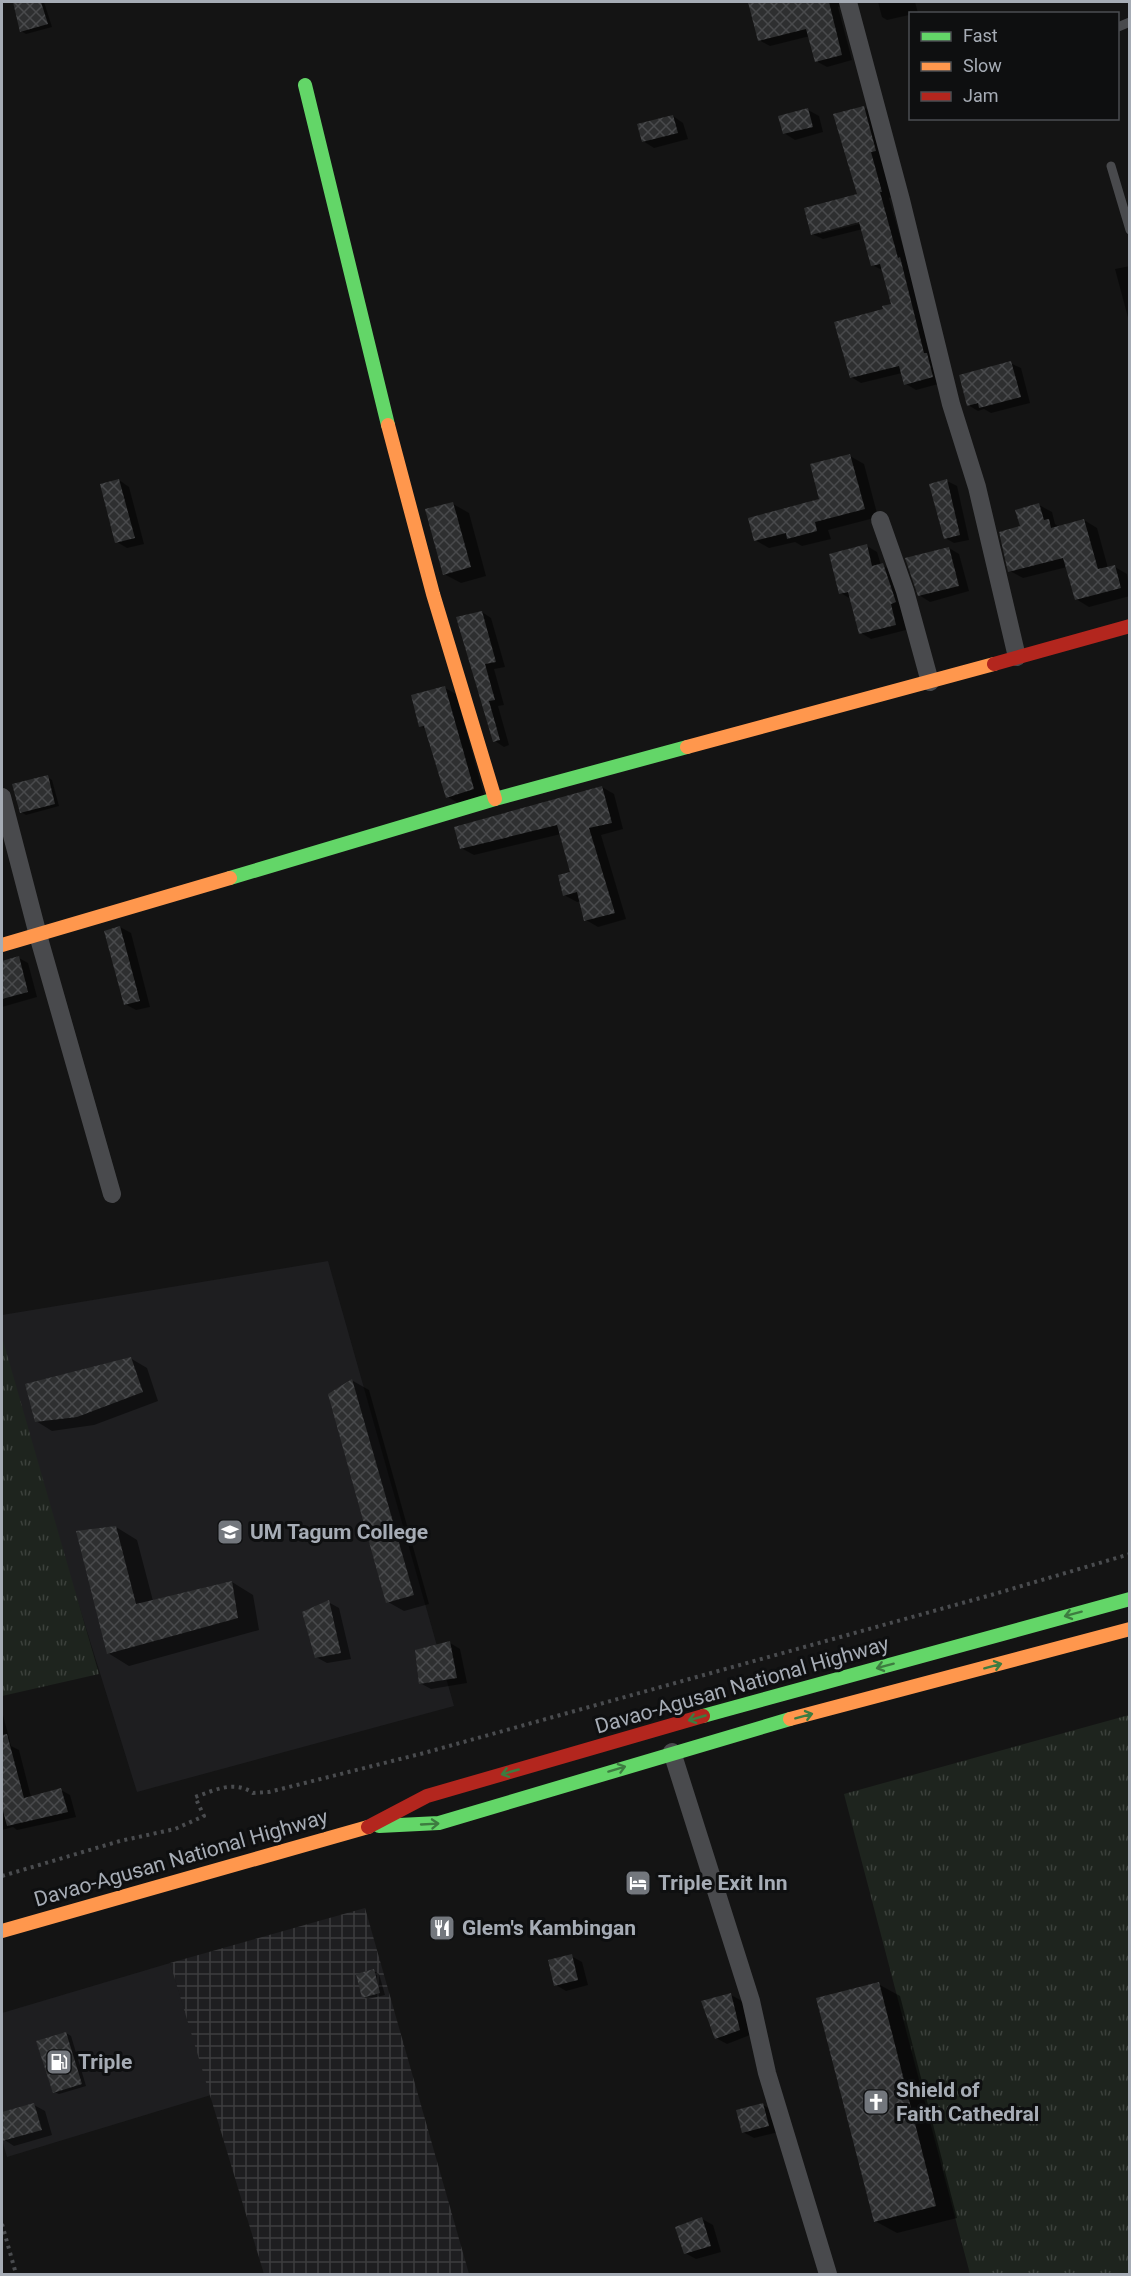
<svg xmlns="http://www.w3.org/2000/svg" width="1131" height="2276" font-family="Roboto,sans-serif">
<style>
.built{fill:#1e1e20}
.industrial{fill:url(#industrial-grid)}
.grass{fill:url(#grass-tufts)}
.shadow{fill:#0007;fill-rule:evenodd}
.building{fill:url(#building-cross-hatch)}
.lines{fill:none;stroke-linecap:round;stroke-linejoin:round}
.path{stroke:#4a4c4f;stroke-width:4;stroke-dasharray:3 4.5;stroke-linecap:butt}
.lane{stroke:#494a4d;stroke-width:9}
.street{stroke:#494a4d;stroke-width:18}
.fast{stroke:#63d668;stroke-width:14}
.slow{stroke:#ff974d;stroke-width:14}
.jam{stroke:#b3261e;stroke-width:14}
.oneway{stroke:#3d7c40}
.labels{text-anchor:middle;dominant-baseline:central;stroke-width:6;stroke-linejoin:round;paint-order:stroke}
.poi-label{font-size:21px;font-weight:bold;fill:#a6acb5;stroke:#0e0f10;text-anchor:start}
.street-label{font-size:21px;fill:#a6acb5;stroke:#0e0f10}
</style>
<defs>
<pattern id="industrial-grid" width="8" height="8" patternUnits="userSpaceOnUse" patternTransform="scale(1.5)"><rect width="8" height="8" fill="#1e1e20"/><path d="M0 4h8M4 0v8" fill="none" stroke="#3c3c3e"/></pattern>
<pattern id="grass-tufts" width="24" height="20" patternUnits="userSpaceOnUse" patternTransform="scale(1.5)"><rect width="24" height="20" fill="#1e241e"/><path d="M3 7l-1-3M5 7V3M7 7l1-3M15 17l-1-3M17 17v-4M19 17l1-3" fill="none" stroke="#3c413c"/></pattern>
<pattern id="building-cross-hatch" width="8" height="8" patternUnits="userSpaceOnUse" patternTransform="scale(1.5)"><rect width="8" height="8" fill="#2e2f30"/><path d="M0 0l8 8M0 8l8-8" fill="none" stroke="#494a4c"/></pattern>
</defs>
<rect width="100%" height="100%" fill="#141414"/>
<g class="built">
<path d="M328,1261l126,445 -317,86 -135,-434v-43z"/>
<path d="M170,1963l41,132 -204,62 -5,-17v-127z"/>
</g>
<path class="industrial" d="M365,1908l104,366h-205l-94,-311z"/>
<g class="grass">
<path d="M2,1337l97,337 -97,22z"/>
<path d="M1129,1715v559h-159l-126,-480z"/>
</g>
<g class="shadow">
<path d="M15,2h29l8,25 -26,7 -5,-3z"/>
<path d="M749,2h91l1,4 -3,1 14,53 -25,7 -11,-6 -6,-25 -40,10 -11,-6z"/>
<path d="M878,2h37l3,11 -31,7 -5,-3z"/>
<path d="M864,107l10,6 17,84 -2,1 53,185 -26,7 -10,-6 -4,-11 -41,10 -10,-6 34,-67 7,-5 -8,-34 -12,-6 -9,-36 -40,10 -11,-5 47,-39zM866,219l1,3 -48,12v-3z"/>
<path d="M808,110l11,6 4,16 -28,8 -11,-7z"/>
<path d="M673,116l10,7 5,16 -34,9 -11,-7z"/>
<path d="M1130,266v59l-15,-56z"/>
<path d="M1010,363l11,5 9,35 -39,10 -7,-4 -6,2 -10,-6z"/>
<path d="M850,456l14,8 14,53 -50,13 3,9 -29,7 -7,-4 -26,6 -14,-8 66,-40z"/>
<path d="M119,480l10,7 15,57 -17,4 -10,-6z"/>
<path d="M947,481l10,5 12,54 -15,3 -9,-5z"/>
<path d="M453,504l16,9 17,63 -25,7 -17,-9z"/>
<path d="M1039,505l13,7 3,12 4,3 25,-7 13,8 11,40 7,-1 12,7 3,22 -41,11 -13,-8 -9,-32 -44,11 -13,-7 11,-43z"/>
<path d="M867,546l10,6 4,13 13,6 12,37 -5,1 5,21 -35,9 -10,-6 -9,-33 -11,-7z"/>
<path d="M949,548l10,6 10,37 -39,11 -11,-7z"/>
<path d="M482,612l9,6 14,49 -11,2 10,36 -6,1 11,39 -5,2 -9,-6 -37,-123z"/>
<path d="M445,688l11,6 28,101 -26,8 -10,-6 -21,-67 -7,-4z"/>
<path d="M47,777l5,3 7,26 -33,9 -5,-3z"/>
<path d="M602,787l12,7 9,35 -22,6 25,84 -28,8 -12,-7 -5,-19 -4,1 -13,-7 7,-22 -10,-39 -87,21 -13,-7z"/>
<path d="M120,927l11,6 19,74 -14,3 -11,-6z"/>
<path d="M19,958l9,5 9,34 -35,10v-45z"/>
<path d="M130,1358l17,10 11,33 -64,24 -42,6 -16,-10z"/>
<path d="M353,1381l16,9 60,214 -25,7 -16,-9 -58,-207z"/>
<path d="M116,1527l21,13 16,61 79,-19 21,13 6,35 -130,36 -21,-13z"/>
<path d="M328,1602l11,6 12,51 -24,4 -11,-6z"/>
<path d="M450,1643l10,6 7,34 -36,6 -11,-6z"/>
<path d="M2,1711l9,35 8,4 12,47 30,-7 9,5 6,22 -59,13 -4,-3 -11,3z"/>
<path d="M571,1956l11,6 6,23 -22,6 -10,-6z"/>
<path d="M374,1971l5,3 6,21 -17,4 -5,-2z"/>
<path d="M878,1984l22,12 57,222 -60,15 -22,-12z"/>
<path d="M731,1995l11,6 8,34 -23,9 -11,-6z"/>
<path d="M66,2033l5,3 15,50 -27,8 -5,-2z"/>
<path d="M34,2105l11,6 7,24 -38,11 -11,-7 -1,-25z"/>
<path d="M763,2105l10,6 6,21 -25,6 -11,-6z"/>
<path d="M702,2219l11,6 8,27 -25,7 -11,-6z"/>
</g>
<g class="building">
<path d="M13,2h28l7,22 -28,8z"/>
<path d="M748,2h81l13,53 -27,7 -9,-33 -48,12z"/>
<path d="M864,106l12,45 -5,1 11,40h-2l18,66 2,-1 24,96h3l6,24 -29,8 -5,-19 -49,12 -16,-56 49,-13 -1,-3 9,-2 -11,-40 -9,2 -12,-44 -48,13 -7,-27 53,-14 -24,-80z"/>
<path d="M808,108l5,19 -30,7 -5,-18z"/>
<path d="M673,115l5,18 -36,9 -5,-18z"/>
<path d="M1011,361l10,36 -42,11 -1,-5 -11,3 -8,-31z"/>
<path d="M850,454l15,55 -50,13 2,9 -30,8 -1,-6 -32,8 -6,-23 71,-19 -9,-35z"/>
<path d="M119,479l16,59 -20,5 -15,-59z"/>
<path d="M947,479l13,56 -16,4 -15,-55z"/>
<path d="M453,502l18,65 -28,8 -18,-66z"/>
<path d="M1039,503l5,17 5,-1 2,9 33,-9 14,50 17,-4 6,23 -46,12 -12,-42 -55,14 -9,-40 21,-6 -5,-16z"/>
<path d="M867,544l5,22 11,-3 13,39 -5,2 5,21 -37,9 -11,-42 -9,2 -10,-40z"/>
<path d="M949,547l10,39 -41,10 -13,-38z"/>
<path d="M482,611l14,51 -11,2 10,36 -6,1 11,39 -7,2 -37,-125z"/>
<path d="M445,686l29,103 -28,9 -22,-72 -5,1 -8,-32z"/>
<path d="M48,775l7,29 -35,9 -8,-29z"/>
<path d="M602,786l10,37 -23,5 26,85 -31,8 -7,-29 -14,4 -5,-21 12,-3 -13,-47 -97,24 -6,-22z"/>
<path d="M120,926l20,75 -16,4 -20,-74z"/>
<path d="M19,956l9,36 -26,7v-38z"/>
<path d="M131,1357l12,35 -66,25 -42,5 -10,-38z"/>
<path d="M352,1379l62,216 -28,8 -58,-209z"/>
<path d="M116,1526l20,78 96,-23 6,37 -131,36 -31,-123z"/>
<path d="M329,1600l12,53 -26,5 -13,-46z"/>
<path d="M450,1641l7,37 -38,6 -4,-34z"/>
<path d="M7,1734l17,64 37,-10 7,24 -61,14 -5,-19v-72z"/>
<path d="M572,1954l6,26 -24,6 -6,-26z"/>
<path d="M374,1969l6,24 -18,5 -6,-24z"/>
<path d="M879,1982l57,224 -62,16 -58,-224z"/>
<path d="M731,1993l9,37 -25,9 -14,-38z"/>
<path d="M66,2032l16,52 -29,9 -17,-52z"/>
<path d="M34,2103l8,27 -40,11v-29z"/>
<path d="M763,2103l6,23 -27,7 -6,-23z"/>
<path d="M702,2217l9,29 -27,8 -9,-27z"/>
</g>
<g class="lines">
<g class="path">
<path d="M2,1876l118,-35 55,-12 29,-13 -9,-19c20,-7 39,-17 58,-4l16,-1 155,-39 567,-158 139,-41"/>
<path d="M2,2224l14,50"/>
</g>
<g class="lane">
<path d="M1118,27l12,-5"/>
<path d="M1111,166l19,64"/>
</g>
<g class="street">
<path d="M848,2l53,198 50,204 26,83 40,170"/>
<path d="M880,520l25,71 25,91"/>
<path d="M2,797l36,138 74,259"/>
<path d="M672,1752l79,249 16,72 61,201"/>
</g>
<g class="fast">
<path d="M305,85l83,340"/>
<path d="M230,878l265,-79 192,-52"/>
<path d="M703,1716l427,-117"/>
<path d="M379,1826l60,-3 351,-104"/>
</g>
<g class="slow">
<path d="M388,425l45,169 62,205"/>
<path d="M687,747l307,-83"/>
<path d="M2,945l228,-67"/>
<path d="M790,1719l340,-90"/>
<path d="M2,1931l366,-104"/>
</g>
<g class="jam">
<path d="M994,664l136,-38"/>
<path d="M368,1827l59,-31 276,-80"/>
</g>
</g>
<defs><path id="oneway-shaft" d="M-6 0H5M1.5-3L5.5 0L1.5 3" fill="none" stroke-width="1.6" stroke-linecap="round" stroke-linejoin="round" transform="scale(1.5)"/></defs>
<g class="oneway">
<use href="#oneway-shaft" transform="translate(1073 1614) rotate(165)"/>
<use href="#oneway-shaft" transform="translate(885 1666) rotate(165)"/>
<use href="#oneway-shaft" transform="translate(993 1666) rotate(-15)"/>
<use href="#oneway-shaft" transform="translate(804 1716) rotate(-15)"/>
<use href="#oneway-shaft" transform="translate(697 1718) rotate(164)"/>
<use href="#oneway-shaft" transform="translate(617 1769) rotate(-17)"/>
<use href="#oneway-shaft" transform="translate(510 1772) rotate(164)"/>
<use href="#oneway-shaft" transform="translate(430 1824) rotate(-3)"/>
</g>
<defs>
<g id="university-square" transform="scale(1.35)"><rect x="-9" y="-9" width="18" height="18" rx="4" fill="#73777d" stroke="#0e0f10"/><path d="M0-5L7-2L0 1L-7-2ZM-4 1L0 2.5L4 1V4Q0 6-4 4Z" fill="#fff"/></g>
<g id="hotel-square" transform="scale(1.35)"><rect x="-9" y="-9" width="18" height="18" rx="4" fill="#73777d" stroke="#0e0f10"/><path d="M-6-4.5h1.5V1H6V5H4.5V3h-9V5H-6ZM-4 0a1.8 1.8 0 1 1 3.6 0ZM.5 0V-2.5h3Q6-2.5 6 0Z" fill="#fff"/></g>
<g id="restaurant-square" transform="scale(1.35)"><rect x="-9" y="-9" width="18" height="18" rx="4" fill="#73777d" stroke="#0e0f10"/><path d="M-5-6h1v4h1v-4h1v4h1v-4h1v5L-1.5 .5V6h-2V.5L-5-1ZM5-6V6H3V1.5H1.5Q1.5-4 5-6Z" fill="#fff"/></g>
<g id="fuel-square" transform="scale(1.35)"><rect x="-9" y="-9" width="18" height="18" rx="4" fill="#73777d" stroke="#0e0f10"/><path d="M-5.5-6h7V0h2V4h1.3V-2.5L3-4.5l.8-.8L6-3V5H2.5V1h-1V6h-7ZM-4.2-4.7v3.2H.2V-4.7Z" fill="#fff"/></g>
<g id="church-square" transform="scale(1.35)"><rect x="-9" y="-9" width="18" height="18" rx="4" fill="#73777d" stroke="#0e0f10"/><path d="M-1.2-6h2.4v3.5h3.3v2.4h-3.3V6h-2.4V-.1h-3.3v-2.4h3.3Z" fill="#fff"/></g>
</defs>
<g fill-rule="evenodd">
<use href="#university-square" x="230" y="1532"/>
<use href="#hotel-square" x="638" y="1883"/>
<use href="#restaurant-square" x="442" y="1928"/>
<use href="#fuel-square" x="59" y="2062"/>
<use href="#church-square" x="876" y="2102"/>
</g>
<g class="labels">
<g class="poi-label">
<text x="250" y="1532">UM Tagum College</text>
<text x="658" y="1883">Triple Exit Inn</text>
<text x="462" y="1928">Glem's Kambingan</text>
<text x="78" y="2062">Triple</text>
<text x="896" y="2090">Shield of<tspan x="896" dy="24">Faith Cathedral</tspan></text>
</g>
<g class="street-label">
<text transform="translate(742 1685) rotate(-16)">Davao-Agusan National Highway</text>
<text transform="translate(181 1858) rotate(-16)">Davao-Agusan National Highway</text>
</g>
</g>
<rect width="1131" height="2276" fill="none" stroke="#a6acb5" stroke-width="6"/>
<rect x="909" y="12" width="210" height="108" fill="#0e0f10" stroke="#4b4e52" stroke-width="1.5"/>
<rect x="921" y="32" width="30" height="9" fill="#63d668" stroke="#4b4e52" stroke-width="1.5"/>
<text x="963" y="42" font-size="18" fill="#a6acb5">Fast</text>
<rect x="921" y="62" width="30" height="9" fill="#ff974d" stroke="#4b4e52" stroke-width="1.5"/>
<text x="963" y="72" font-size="18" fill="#a6acb5">Slow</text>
<rect x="921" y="92" width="30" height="9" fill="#b3261e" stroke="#4b4e52" stroke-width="1.5"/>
<text x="963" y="102" font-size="18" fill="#a6acb5">Jam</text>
</svg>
